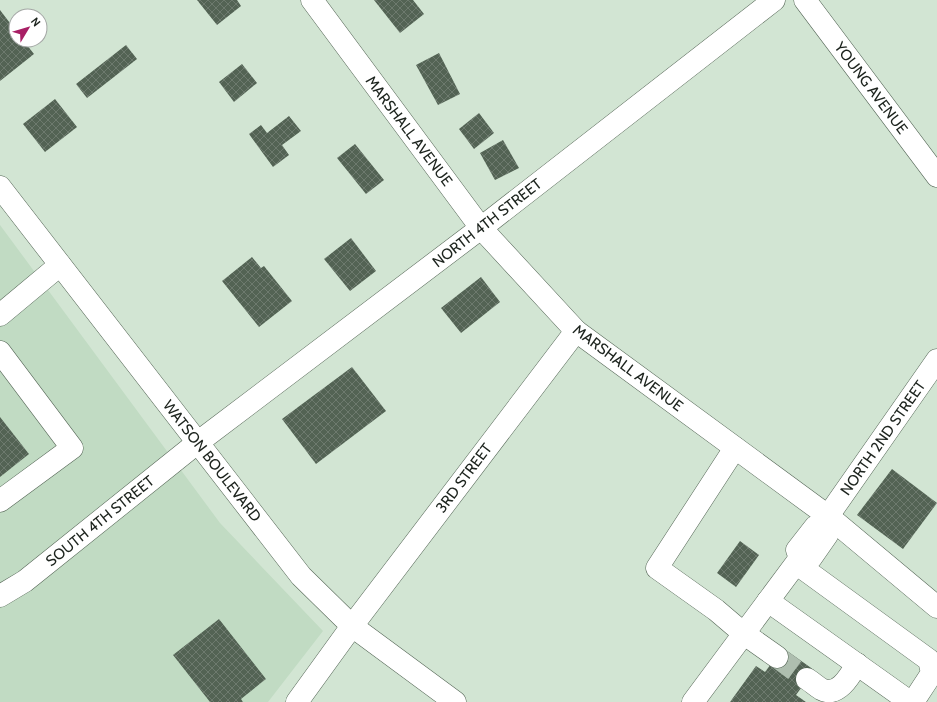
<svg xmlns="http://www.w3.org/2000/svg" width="937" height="702" font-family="Cabin,sans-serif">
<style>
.built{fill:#c1dbc3}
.building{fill:url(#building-cross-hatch)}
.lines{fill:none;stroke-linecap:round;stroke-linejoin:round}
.minor-tunnel{stroke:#aebeaf;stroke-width:22;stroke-dasharray:22 11;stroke-linecap:butt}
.minor-casing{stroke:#556656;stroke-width:23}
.major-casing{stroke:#556656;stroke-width:23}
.minor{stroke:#fff;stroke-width:22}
.major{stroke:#fff;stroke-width:22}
.labels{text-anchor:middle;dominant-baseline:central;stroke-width:4;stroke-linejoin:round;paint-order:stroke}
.street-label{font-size:15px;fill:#1c231d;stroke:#fff}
</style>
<defs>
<pattern id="building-cross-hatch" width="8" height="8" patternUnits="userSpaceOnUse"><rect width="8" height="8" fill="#536354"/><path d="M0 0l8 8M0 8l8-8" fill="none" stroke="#6d7a6e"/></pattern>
</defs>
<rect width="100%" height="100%" fill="#d2e5d3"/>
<path class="built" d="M0,225l220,298 103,108 -55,71h-268z"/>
<g class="building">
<path d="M197,0h40l4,6 -24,19z"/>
<path d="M374,0h39l11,14 -24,19z"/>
<path d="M0,10l16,21v9h7l11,14 -34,27z"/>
<path d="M126,45l11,14 -50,39 -11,-14z"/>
<path d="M439,53l21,41 -22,11 -22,-40z"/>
<path d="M242,64l15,19 -23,19 -15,-20z"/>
<path d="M55,99l22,28 -32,25 -22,-28z"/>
<path d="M479,113l15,20 -20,16 -15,-20z"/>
<path d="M289,116l12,15 -19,14 7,10 -16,12 -24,-33 12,-9 6,8z"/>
<path d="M503,140l16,28 -24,12 -15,-27z"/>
<path d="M355,144l29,36 -18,14 -29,-36z"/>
<path d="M351,238l25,33 -26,20 -26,-32z"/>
<path d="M252,257l9,11 3,-2 28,35 -33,26 -37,-46z"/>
<path d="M481,277l19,25 -39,31 -20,-25z"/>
<path d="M352,367l34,44 -70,53 -34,-45z"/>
<path d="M0,417l29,37 -29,23z"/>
<path d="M892,469l45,34 -34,46 -46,-34z"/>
<path d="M740,541l19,14 -23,32 -19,-14z"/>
<path d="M219,619l47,60 -25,20 2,3h-33l-37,-47z"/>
<path d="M783,648l31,22 -18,25 10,7h-76l26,-36 9,6z"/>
</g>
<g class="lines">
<path class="minor-tunnel" d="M777,657l30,22"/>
<g class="minor-casing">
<g id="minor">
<path d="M312,0l169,228 95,103 252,185 109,91"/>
<path d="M805,0l132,176"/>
<path d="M0,315l60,-50"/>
<path d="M0,352l72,96 -72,53"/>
<path d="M735,448l-78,120 59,42 27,23 34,24"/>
<path d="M823,526l5,-10 109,-156"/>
<path d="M823,526l4,9 -16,23h-11l-3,-8 18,-23z"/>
<path d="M797,564l132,96 3,13 -19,29"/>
<path d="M0,596l25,-15 172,-138 284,-215 293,-228"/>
<path d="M768,601l142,101"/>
<path d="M807,679c5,3 9,7 14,10 17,9 29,-13 36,-25"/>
<path d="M297,702l55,-76 224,-295"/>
<path d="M693,702l107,-144"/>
</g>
</g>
<g class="major-casing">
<path id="major" d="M0,187l301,389 51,50 103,76"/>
</g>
<use href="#minor" class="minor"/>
<use href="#major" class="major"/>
</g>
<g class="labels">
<g class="street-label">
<text transform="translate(871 88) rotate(53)">YOUNG AVENUE</text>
<text transform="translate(409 131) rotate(53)">MARSHALL AVENUE</text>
<text transform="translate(487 223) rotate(-38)">NORTH 4TH STREET</text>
<text transform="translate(628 368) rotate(37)">MARSHALL AVENUE</text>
<text transform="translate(883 438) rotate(-55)">NORTH 2ND STREET</text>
<text transform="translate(212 461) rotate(52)">WATSON BOULEVARD</text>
<text transform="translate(464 478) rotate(-53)">3RD STREET</text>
<text transform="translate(100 521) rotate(-39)">SOUTH 4TH STREET</text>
</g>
</g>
<g transform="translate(28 28) rotate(52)"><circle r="19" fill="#ffffff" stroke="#a4a7a5"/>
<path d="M0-3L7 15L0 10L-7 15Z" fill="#a81f65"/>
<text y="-6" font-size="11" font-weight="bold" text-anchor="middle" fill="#1c231d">N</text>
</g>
</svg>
